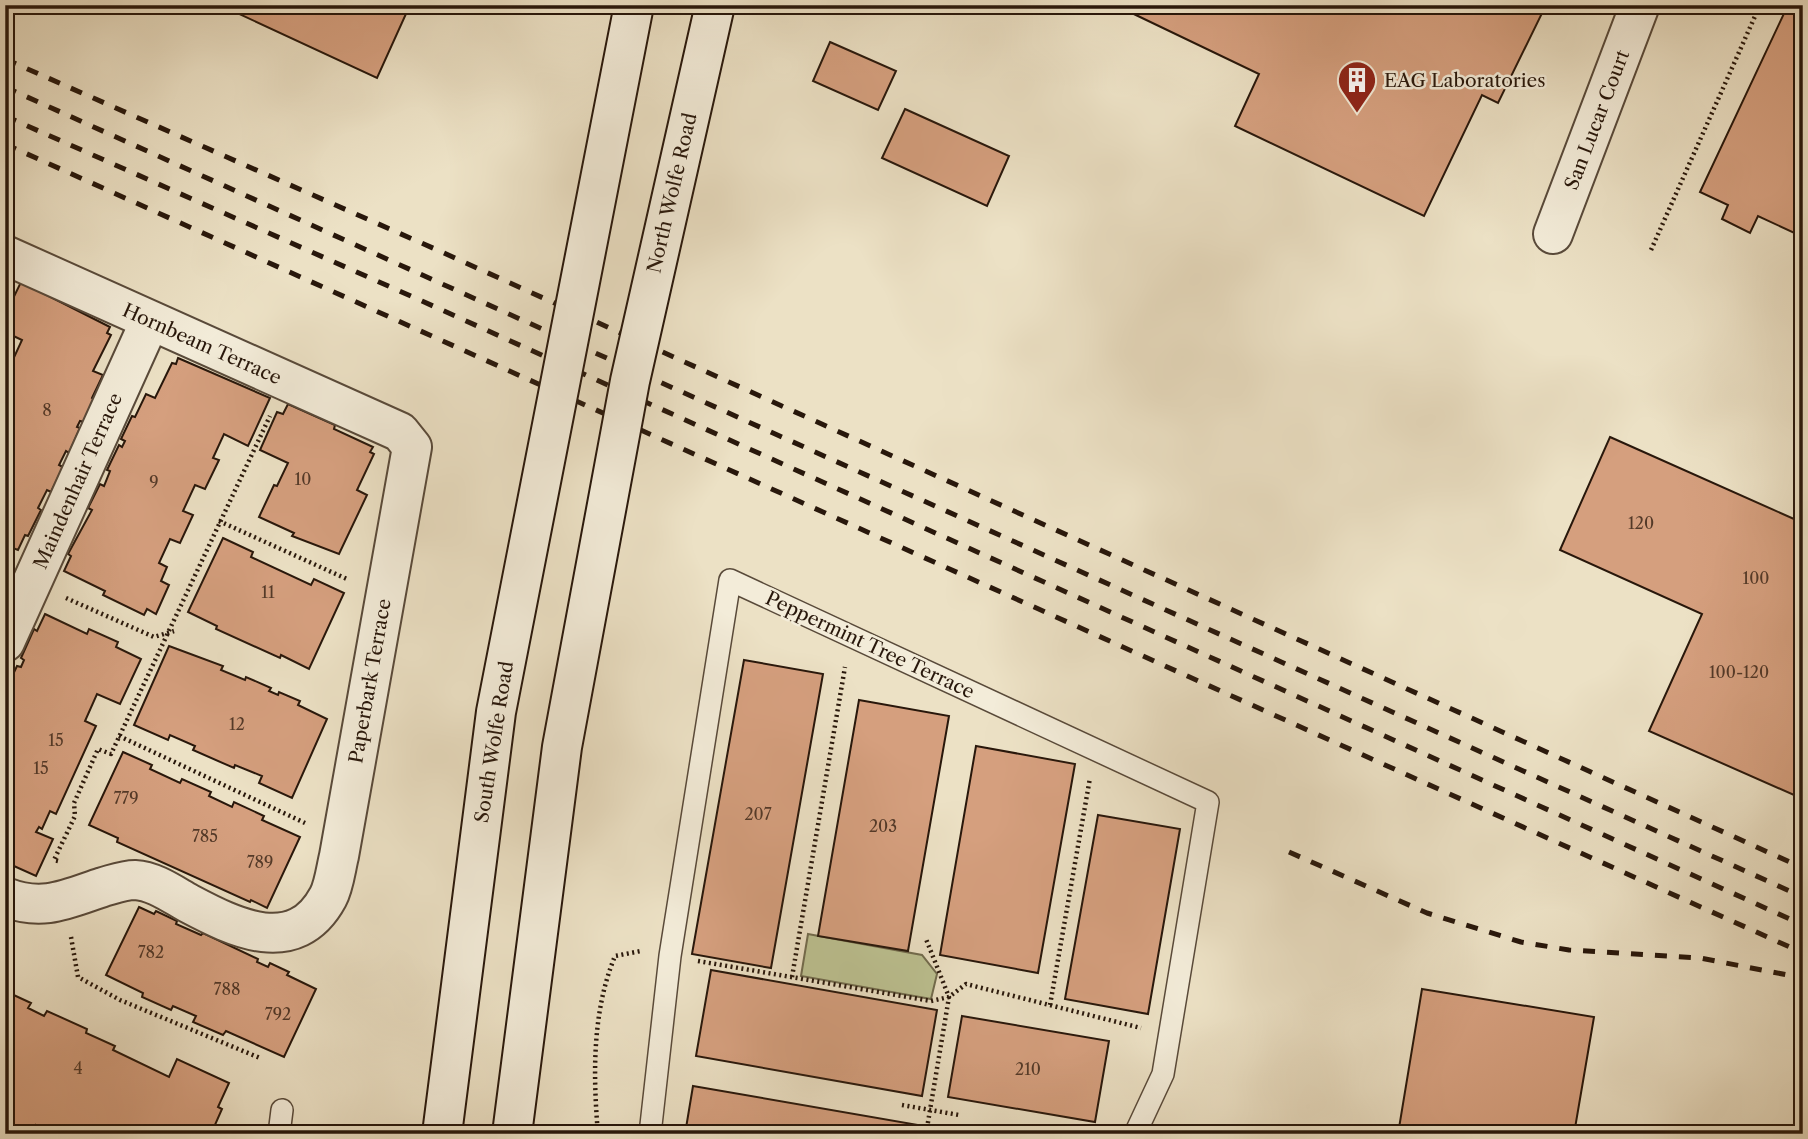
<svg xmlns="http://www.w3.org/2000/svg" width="1808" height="1139" font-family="'Libre Caslon Text',serif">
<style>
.green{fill:#bcc191;stroke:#726c4e;stroke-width:2}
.building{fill:#d59f7e;stroke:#28170b;stroke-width:2}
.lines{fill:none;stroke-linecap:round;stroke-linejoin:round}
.service-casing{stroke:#594a3a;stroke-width:24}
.minor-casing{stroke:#594a3a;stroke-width:42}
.path{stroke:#28170b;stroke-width:4.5;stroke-dasharray:2 3.5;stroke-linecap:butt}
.service{stroke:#f3ecd9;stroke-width:21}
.minor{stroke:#f3ecd9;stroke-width:38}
.rail{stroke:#28170b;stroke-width:5;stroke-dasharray:12 12;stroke-linecap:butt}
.secondary-bridge-casing{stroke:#28170b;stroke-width:42;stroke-linecap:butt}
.secondary-bridge{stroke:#f3ecd9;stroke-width:38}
.labels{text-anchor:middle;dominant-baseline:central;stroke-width:5;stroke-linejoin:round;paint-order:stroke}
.number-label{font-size:16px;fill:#533928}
.poi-label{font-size:19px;fill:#28170b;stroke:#f3ecd9;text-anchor:start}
.street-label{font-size:19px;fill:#28170b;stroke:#f3ecd9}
</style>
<rect width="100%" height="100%" fill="#ece1c5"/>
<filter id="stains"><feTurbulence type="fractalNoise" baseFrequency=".00286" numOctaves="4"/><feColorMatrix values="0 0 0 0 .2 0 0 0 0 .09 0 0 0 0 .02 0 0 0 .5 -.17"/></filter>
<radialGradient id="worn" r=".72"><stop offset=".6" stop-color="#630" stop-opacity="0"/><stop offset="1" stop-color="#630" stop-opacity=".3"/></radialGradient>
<path class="green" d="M808,934l114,21 15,19 -6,25 -130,-23z"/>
<g class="building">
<path d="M220,5h190l-33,73z"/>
<path d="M1115,5h431l-48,98 -16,-8 -58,121 -189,-90 24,-52z"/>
<path d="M1788,5h15v232l-45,-21 -8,17 -28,-14 6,-14 -28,-13z"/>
<path d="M830,42l66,29 -18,39 -65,-29z"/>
<path d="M905,109l104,47 -22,50 -105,-48z"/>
<path d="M21,282l89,45 -3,6 4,2 -18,36 10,4 -11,23 3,2 -11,22 -4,-1 -3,6 3,1 -11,25 -3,-2 -7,14 4,2 -12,25 -4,-2 -9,18 3,2 -13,26 -3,-1 -7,15 -13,-5v-184l6,3 11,-24 -17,-8v-17z"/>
<path d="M178,358l92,40 -22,48 -24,-12 -11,24 6,2 -14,29 -10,-4 -12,26 10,4 -13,28 -10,-4 -11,24 8,4 -6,14 8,4 -13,29 -9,-5 -3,6 -41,-20 2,-4 -41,-20 7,-15 -3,-2 24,-44 -4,-2 12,-24 4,2 6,-15 -3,-1 12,-25 3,2 3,-6 -4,-2 11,-23 3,1 11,-23 9,4 17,-35 4,1z"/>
<path d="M288,404l47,21 -1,4 39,18 -3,5 4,2 -17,36 10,5 -28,59 -47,-18 2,-3 -35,-16 15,-32 3,1 11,-23 -28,-13 17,-38 6,2z"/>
<path d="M1610,437l193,86v276l-154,-68 53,-117 -142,-64z"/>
<path d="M223,538l30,14 -2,5 60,28 3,-6 30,14 -35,76 -28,-14 -1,3 -64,-29 1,-3 -29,-14z"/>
<path d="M45,614l42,20 2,-5 29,13 -2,5 25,12 -21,45 -23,-10 -12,27 11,5 -40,88 -6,-3 -8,18 -3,-2 -3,5 17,7 -17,37 -31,-14v-161l6,-12 -4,-2 10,-21 4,1 3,-7 -3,-2 13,-29 3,2z"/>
<path d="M169,646l54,20 -2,4 24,10 1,-3 25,11 -2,3 9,4 1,-3 21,9 -2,4 29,14 -35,79 -33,-15 3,-7 -27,-11 -1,3 -41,-18 2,-4 -25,-11 -2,5 -34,-15z"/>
<path d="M744,660l79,14 -52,294 -79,-14z"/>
<path d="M859,700l90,16 -41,235 -90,-15z"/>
<path d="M976,746l99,18 -37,209 -98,-18z"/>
<path d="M123,752l29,13 -2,4 30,14 2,-4 29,13 -2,4 23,11 2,-5 30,14 -2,4 38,17 -33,71 -16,-8 -1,2 -133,-60 1,-4 -29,-13z"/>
<path d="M1098,815l82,14 -32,185 -83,-15z"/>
<path d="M139,907l15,7 2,-3 21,10 -1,3 25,11 2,-2 55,26 -1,3 11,5 2,-4 19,9 -2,3 29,14 -32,68 -58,-26 -3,4 -30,-13 3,-6 -23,-10 -2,4 -29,-13 1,-4 -37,-18z"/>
<path d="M711,970l226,40 -15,86 -226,-40z"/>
<path d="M1422,989l172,28 -20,117h-176z"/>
<path d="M5,991l26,12 -3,5 16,8 3,-5 40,18 -1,4 29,13 -2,4 56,27 8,-18 52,24 -11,24 4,2 -11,25h-159l-16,-9 -3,9h-12l-16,-8z"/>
<path d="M962,1016l147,25 -14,81 -147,-25z"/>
<path d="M693,1086l225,39 -2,9h-231z"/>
</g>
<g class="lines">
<g class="service-casing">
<g id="service">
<path d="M279,1134l3,-24"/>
<path d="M650,1134l20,-178 60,-376 478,222 -45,272 -28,60"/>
</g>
</g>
<g class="minor-casing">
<g id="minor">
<path d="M1553,234l87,-229"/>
<path d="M5,255l395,177 12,15 -73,409c-3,12 -5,30 -11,41 -33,61 -93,31 -140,6 -16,-9 -34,-22 -53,-23 -11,0 -21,4 -32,7 -36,12 -60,25 -98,10"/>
<path d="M5,642l145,-321"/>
</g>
</g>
<g class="path">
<path d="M1651,250l109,-245"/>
<path d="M219,521l130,59"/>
<path d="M66,598l88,39 20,-6"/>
<path d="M119,736l186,87"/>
<path d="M58,861l-4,-1 21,-44 -1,-13 24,-54 13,5 159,-338"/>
<path d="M71,937l7,40 42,23 140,58"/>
<path d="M698,961l233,40 18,-4 17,-13 175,44"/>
<path d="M792,977l53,-310"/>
<path d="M1050,1005l40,-227"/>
<path d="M902,1105l57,10"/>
<path d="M598,1134c-5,-59 -6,-122 17,-178l26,-5"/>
<path d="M926,1134l23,-137 -23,-58"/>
</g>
<use href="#service" class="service"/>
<use href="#minor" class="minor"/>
<g class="rail">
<path d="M5,59l430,190 1368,619"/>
<path d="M5,87l1798,810"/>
<path d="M5,116l417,185 1381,624"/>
<path d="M5,144l1798,809"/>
<path d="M1289,852l138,61 94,29 48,8 131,8 103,20"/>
</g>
<g class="secondary-bridge-casing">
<g id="secondary-bridge">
<path d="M442,1134l54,-422 138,-707"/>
<path d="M512,1134l50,-387 68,-366 85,-376"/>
</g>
</g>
<use href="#secondary-bridge" class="secondary-bridge"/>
</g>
<defs>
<g id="building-pin" transform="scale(2.0125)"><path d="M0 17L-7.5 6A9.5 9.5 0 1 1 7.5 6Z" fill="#8f2418" stroke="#f3ecd9"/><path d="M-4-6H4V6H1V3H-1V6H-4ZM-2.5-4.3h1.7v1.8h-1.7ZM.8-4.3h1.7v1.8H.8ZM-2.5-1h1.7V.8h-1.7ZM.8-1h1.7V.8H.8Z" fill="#fff"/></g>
</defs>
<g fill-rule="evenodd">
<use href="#building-pin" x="1357" y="80"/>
</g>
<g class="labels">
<g class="number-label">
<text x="47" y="410">8</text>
<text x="303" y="479">10</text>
<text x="154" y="482">9</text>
<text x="1641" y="523">120</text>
<text x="1756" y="578">100</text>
<text x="268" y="592">11</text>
<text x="1739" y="672">100-120</text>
<text x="237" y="724">12</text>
<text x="56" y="740">15</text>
<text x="41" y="768">15</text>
<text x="126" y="798">779</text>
<text x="758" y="814">207</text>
<text x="883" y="826">203</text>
<text x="205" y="836">785</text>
<text x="260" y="862">789</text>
<text x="151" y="952">782</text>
<text x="227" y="989">788</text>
<text x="278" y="1014">792</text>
<text x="78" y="1068">4</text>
<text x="1028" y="1069">210</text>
</g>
<g class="poi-label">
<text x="1384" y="80">EAG Laboratories</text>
</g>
<g class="street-label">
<text transform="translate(1597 120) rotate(-69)">San Lucar Court</text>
<text transform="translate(672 193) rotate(-77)">North Wolfe Road</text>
<text transform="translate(202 344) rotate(24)">Hornbeam Terrace</text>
<text transform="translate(78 481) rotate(-66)">Maindenhair Terrace</text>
<text transform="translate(870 645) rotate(25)">Peppermint Tree Terrace</text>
<text transform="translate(370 681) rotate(-80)">Paperbark Terrace</text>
<text transform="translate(494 742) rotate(-81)">South Wolfe Road</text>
</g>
</g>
<rect width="1808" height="1139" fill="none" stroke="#ece1c5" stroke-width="28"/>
<rect x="7" y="7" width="1794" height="1125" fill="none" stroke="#28170b" stroke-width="3.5"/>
<rect x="14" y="14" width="1780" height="1111" fill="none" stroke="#28170b" stroke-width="2"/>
<rect width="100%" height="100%" filter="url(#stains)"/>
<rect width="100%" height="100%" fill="url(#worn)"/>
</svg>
